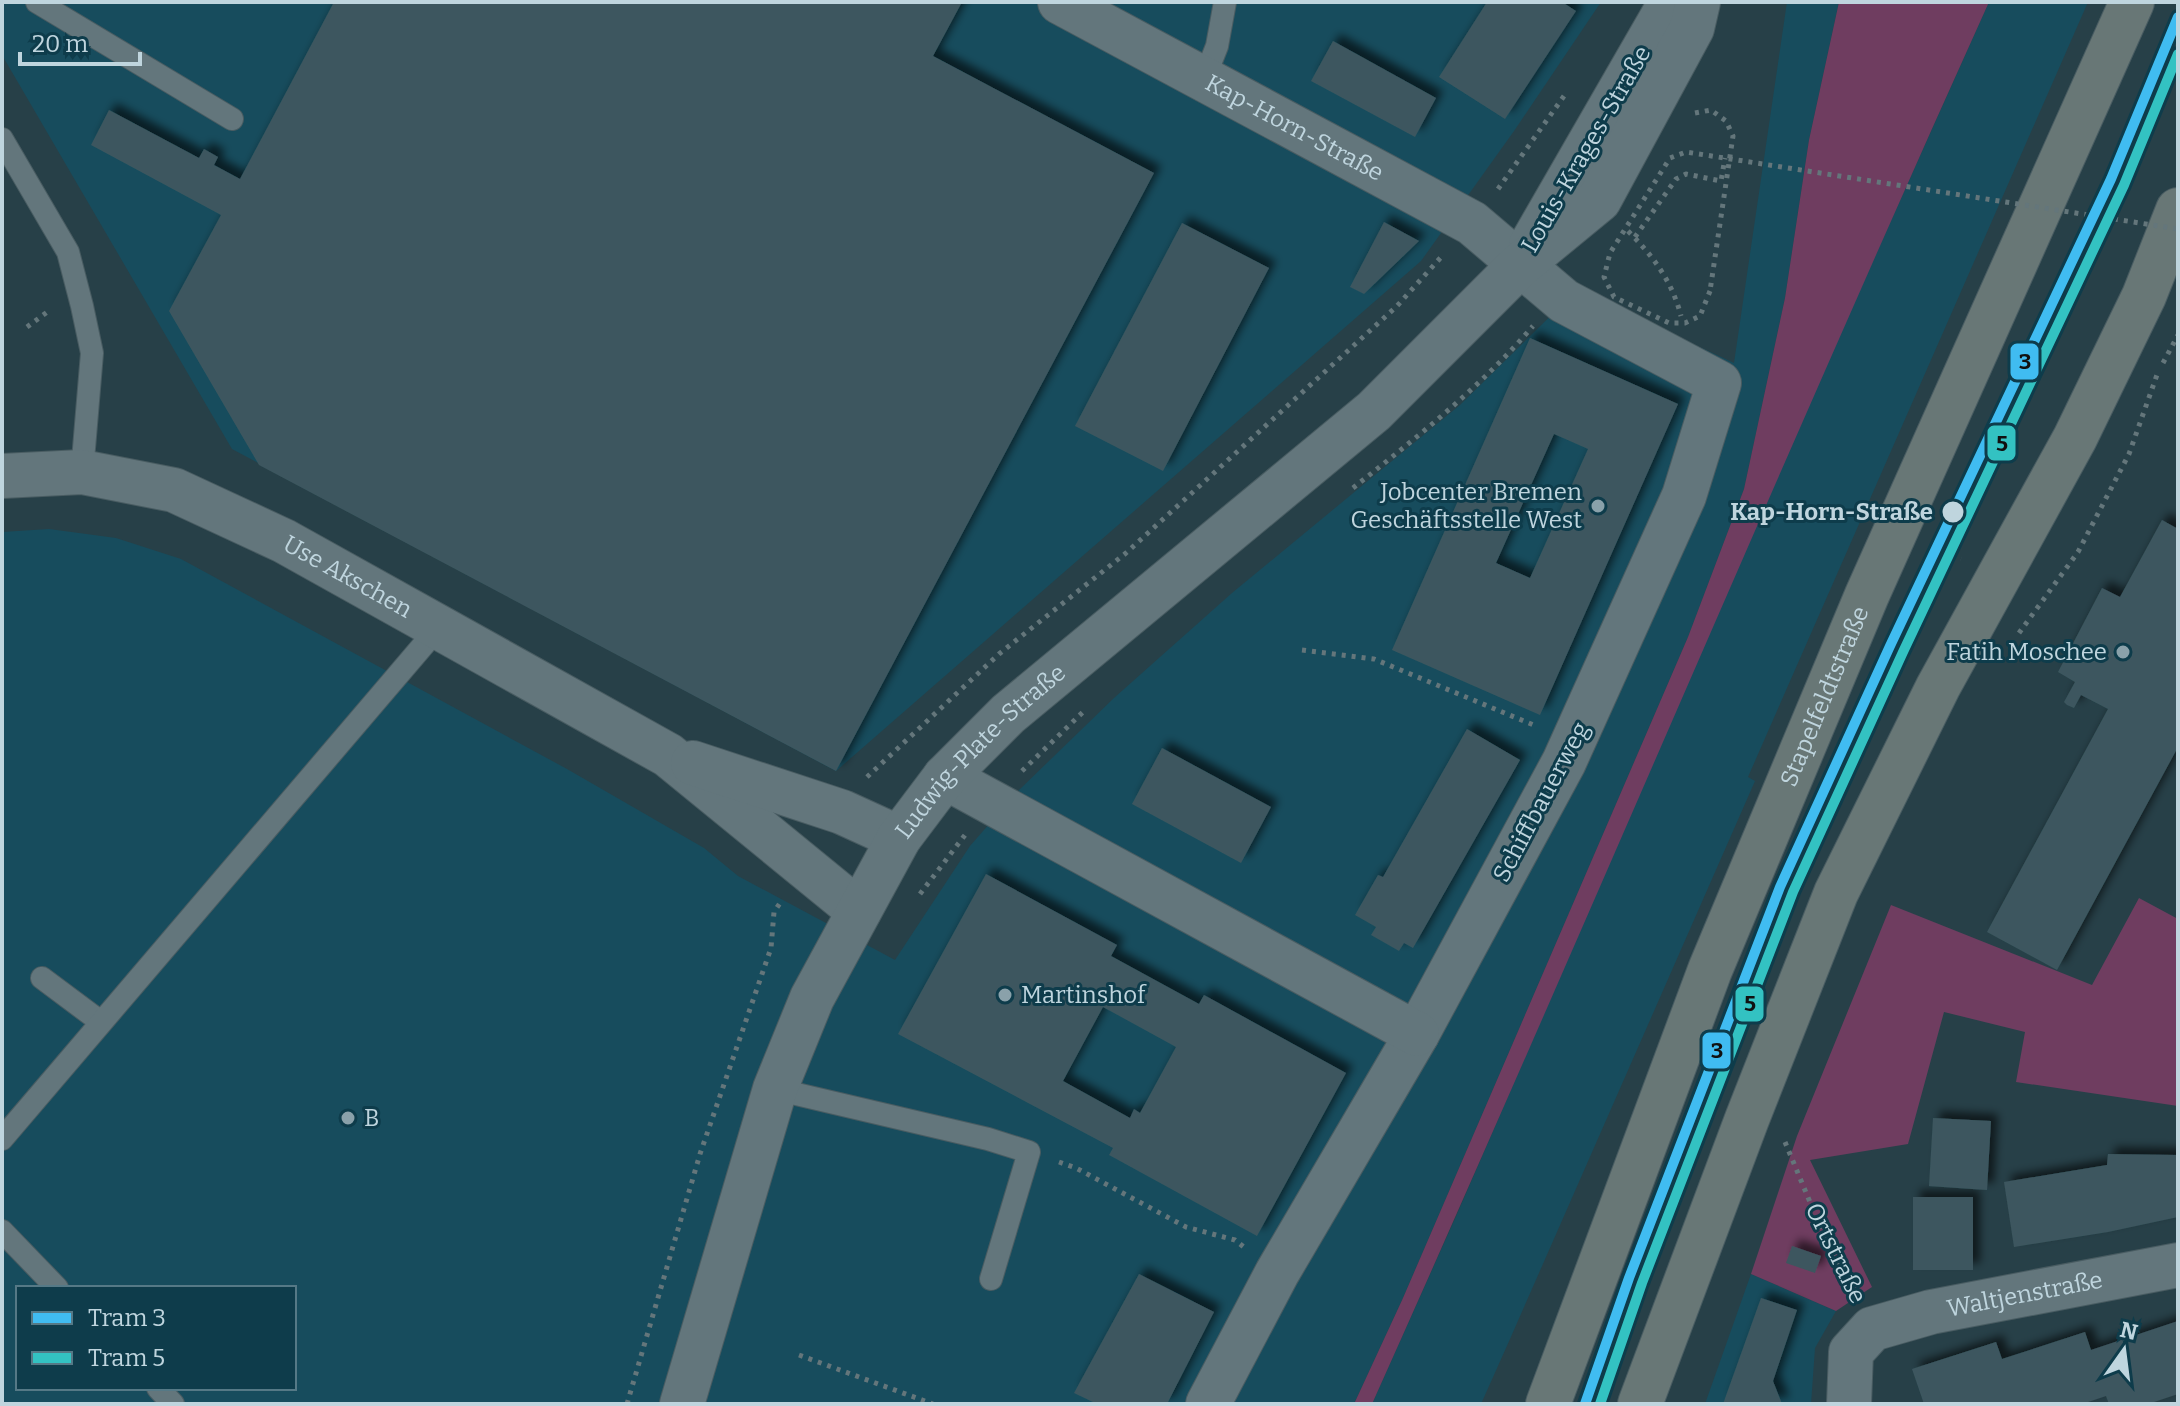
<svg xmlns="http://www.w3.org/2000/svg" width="2180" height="1406" font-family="Bitter,serif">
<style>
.built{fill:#174c5d;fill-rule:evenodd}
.green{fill:#6f3d60}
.building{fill:#3c575f;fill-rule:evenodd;filter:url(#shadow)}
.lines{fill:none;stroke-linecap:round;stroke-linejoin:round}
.service-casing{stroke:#495c62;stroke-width:24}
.minor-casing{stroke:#495c62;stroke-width:46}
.tertiary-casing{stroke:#495c62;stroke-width:46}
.primary-casing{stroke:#495c62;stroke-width:46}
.path{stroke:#64767b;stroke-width:5;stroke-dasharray:4 6;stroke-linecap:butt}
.service{stroke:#63767c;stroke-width:22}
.minor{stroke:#63767c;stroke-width:44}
.tertiary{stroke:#63767c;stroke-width:44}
.primary{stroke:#687776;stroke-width:44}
.path-bridge{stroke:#64767b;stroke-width:5;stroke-dasharray:4 6;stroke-linecap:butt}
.tram-1-casing{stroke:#0e3c4b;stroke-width:16}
.tram-2-casing{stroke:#0e3c4b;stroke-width:16}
.tram-1{stroke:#40bcf1;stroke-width:10}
.tram-2{stroke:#33c2c2;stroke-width:10}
.poi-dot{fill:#8aa1aa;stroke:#0e3c4b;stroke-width:3}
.stop-dot{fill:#bfd5de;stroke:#0e3c4b;stroke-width:3}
.labels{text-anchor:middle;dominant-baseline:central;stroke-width:6;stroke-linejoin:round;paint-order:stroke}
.street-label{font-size:24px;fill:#bfd5de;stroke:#0e3c4b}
.poi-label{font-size:24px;fill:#bfd5de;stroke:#0e3c4b;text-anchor:end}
.stop-label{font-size:24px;font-weight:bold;fill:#bfd5de;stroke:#0e3c4b;text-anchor:end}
.line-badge{stroke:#0e3c4b;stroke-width:3}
.pale-badge-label{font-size:22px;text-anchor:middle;font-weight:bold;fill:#111}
</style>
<defs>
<filter id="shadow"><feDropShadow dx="7" dy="-7" stdDeviation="4" flood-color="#0009"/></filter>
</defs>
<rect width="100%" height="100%" fill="#274048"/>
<g class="built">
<path d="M2,2h1599l-87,129 -93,130 -585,510 -604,-322 -230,-394z"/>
<path d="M1787,2h52l-30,138 -24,158 -41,191 -56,148 -285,661 -49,106h-1352v-872l47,-3 67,9 65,21 386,210 137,79 34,28 157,84 75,-114 47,-54 97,-94 118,-105 228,-188 117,-115 157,73zM18,1288h276v100h-276z"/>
<path d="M1989,2h99l-340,775 7,4 -245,558 -29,65h-109l85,-190 345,-795z"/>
<path d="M1751,1274l85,37 -21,37 -4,56h-106z"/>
</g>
<g class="green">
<path d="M1839,2h150c-210,465 -408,936 -617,1402h-18l49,-106 285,-661 56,-148 41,-191 24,-158z"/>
<path d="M2139,898l39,21v187l-162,-24 9,-50 -81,-20 -36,132 -98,16 62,127 -36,24 -85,-37 46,-138 94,-231 201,80z"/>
</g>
<g class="building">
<path d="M334,2h628l-29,54 221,117 -318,598 -577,-306 -90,-154 52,-96 -130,-70 18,-35 90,48 5,-9 14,8 -4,8 26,14z"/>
<path d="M1487,2h75l14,9 -71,108 -66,-42z"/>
<path d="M1333,41l103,57 -21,39 -104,-56z"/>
<path d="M1384,222l35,19 -55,53 -14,-7z"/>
<path d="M1182,223l87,45 -106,203 -88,-45z"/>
<path d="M1530,338l148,66 -138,311 -148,-65zM1554,434l34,15 -58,129 -34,-15z"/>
<path d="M2162,520l16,9v218l-121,223 -70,-38 121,-223 -27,-14 -7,13 -7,-3 -3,-3 11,-20 -17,-10 44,-84 18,9z"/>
<path d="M1467,729l53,31 -107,188 -9,-5 -5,8 -28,-16 5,-8 -21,-12 23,-40 5,2z"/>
<path d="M1162,748l109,59 -30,56 -109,-59z"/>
<path d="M986,874l131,71 -6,11 88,48 5,-9 142,78 -89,163 -148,-81 4,-7 -215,-114zM1103,1007l73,40 -36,66 -6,-4 -4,9 -67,-37z"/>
<path d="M1933,1118l58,3 -4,69 -58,-4z"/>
<path d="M2108,1154l70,1v62l-70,15 -94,15 -10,-65 103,-17z"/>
<rect x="1913" y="1197" width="60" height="73"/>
<path d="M1792,1246l29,10 -6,17 -29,-10z"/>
<path d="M1139,1274l75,38 -47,92h-70l-23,-11z"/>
<path d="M1761,1298l36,12 -24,71 9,23h-59z"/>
<path d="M2178,1321v73l-30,10h-39l-3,-8 -24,8h-158l-12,-35 84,-27 6,17 83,-27 6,18z"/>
</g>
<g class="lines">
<g class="service-casing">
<g id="service">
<path d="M37,2l195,117"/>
<path d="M1204,79l13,-33 8,-44"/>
<path d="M2,139l66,113 14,54 10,47 -10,119"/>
<path d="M42,978l59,44"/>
<path d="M775,1089l213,50 41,13 -38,127"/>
<path d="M2,1139l436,-511"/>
<path d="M2,1231l55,57"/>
<path d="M158,1388l15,16"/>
</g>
</g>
<g class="minor-casing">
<g id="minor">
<path id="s1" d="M1060,2l412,221 92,78 155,82 -35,113 -120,266 -147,272 -140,239 -69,131"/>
<path id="s2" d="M2,476l80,-4 92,18 110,51 384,214 191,156"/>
<path d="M693,763l149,49 57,26"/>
<path d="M945,777l472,257"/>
<path id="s3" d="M1849,1404l2,-52 21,-23 59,-17 247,-47"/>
</g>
</g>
<g class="tertiary-casing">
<g id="tertiary">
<path d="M1531,245l140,-243"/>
<path id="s4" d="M682,1404l93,-315 37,-91 87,-160 46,-61 63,-63 366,-303 146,-146 79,-65 93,-172 6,-26"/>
</g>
</g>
<g class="primary-casing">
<g id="primary">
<path id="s5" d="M1548,1404l162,-434 157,-375 265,-593"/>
<path d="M1640,1404l107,-285 89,-226 102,-206 137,-249 69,-142 34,-86"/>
</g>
</g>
<g class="path">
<path d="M1695,113l16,-3 15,11 7,15 -23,155"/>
<path d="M1498,189l66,-93"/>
<path d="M1628,231c25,25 44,50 53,85"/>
<path d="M1635,237l41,-58 10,-5 35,7 4,-23"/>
<path d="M27,327l23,-17"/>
<path d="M2163,363l15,-28"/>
<path d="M1353,488c63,-50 128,-101 180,-162"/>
<path d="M1933,548l28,11"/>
<path d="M2019,633l59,-81 51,-98 29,-82"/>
<path d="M1302,650l72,9 162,67"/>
<path d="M1022,771l62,-60"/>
<path d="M867,777l132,-123 127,-101 271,-247 46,-51"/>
<path d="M920,894l45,-59"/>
<path d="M1785,1142l42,101 28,49"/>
<path d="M1059,1162l17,6 110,59 49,13 10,8"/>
<path d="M799,1355l134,49"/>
<path d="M627,1404l73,-250 71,-206 3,-36 8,-12"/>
</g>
<use href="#service" class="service"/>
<use href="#minor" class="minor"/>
<use href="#tertiary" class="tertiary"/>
<use href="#primary" class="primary"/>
<path class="path-bridge" d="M1710,291l-10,25 -15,7h-16l-55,-26 -10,-20 6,-24 60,-95 16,-6 492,77"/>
<g class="tram-1-casing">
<path id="tram-1" d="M1585,1404l44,-126 151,-391 110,-241 221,-467 67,-162"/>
</g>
<g class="tram-2-casing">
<path id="tram-2" d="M1600,1404l42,-121 151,-391 110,-240 221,-467 54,-131"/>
</g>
<use href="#tram-1" class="tram-1"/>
<use href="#tram-2" class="tram-2"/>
</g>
<g class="poi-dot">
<circle cx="1598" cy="506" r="8"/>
<circle cx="2123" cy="652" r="8"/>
<circle cx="1005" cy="995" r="8"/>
<circle cx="348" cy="1118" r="8"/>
</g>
<circle class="stop-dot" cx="1953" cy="512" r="12"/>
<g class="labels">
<g class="street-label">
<text stroke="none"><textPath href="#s1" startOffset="266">Kap-Horn-Straße</textPath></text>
<text transform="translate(1586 149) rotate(-60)">Louis-Krages-Straße</text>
<text stroke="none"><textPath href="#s2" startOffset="368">Use Akschen</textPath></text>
<text stroke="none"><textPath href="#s5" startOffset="760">Stapelfeldtstraße</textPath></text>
<text stroke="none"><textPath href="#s4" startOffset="728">Ludwig-Plate-Straße</textPath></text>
<text transform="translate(1541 802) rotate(-62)">Schiffbauerweg</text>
<text transform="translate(1836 1253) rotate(64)">Ortstraße</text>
<text stroke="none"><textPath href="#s3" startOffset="240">Waltjenstraße</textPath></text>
</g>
<g class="poi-label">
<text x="1582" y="492">Jobcenter Bremen<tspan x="1582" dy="28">Geschäftsstelle West</tspan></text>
<text x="2107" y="652">Fatih Moschee</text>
<text x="1021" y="995" text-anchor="start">Martinshof</text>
<text x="364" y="1118" text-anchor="start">B</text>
</g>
<g class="stop-label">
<text x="1933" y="512">Kap-Horn-Straße</text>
</g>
</g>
<g class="line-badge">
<rect x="2009" y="342" width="31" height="39" rx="8" fill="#40bcf1"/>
<rect x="1986" y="424" width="31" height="38" rx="8" fill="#33c2c2"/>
<rect x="1734" y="985" width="31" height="38" rx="8" fill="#33c2c2"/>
<rect x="1701" y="1031" width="31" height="39" rx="8" fill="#40bcf1"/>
</g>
<g class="pale-badge-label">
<text x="2025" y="369">3</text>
<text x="2002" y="451">5</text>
<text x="1750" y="1011">5</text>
<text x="1717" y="1058">3</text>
</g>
<rect width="2180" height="1406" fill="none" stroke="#bfd5de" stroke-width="8"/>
<rect x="16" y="1286" width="280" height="104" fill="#0e3c4b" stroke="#557986" stroke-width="2"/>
<rect x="32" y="1312" width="40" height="12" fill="#40bcf1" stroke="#557986" stroke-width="2"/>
<text x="88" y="1326" font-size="24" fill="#bfd5de">Tram 3</text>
<rect x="32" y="1352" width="40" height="12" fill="#33c2c2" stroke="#557986" stroke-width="2"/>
<text x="88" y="1366" font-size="24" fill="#bfd5de">Tram 5</text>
<g transform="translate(2124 1350) rotate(14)" stroke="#0e3c4b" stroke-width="6" paint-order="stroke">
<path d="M0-6L14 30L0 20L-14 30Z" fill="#bfd5de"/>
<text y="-12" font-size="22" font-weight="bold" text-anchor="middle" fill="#bfd5de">N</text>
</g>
<path d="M20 52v12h120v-12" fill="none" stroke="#bfd5de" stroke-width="4"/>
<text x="32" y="52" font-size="24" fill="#bfd5de" stroke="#0e3c4b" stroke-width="6" paint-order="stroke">20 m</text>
</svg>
